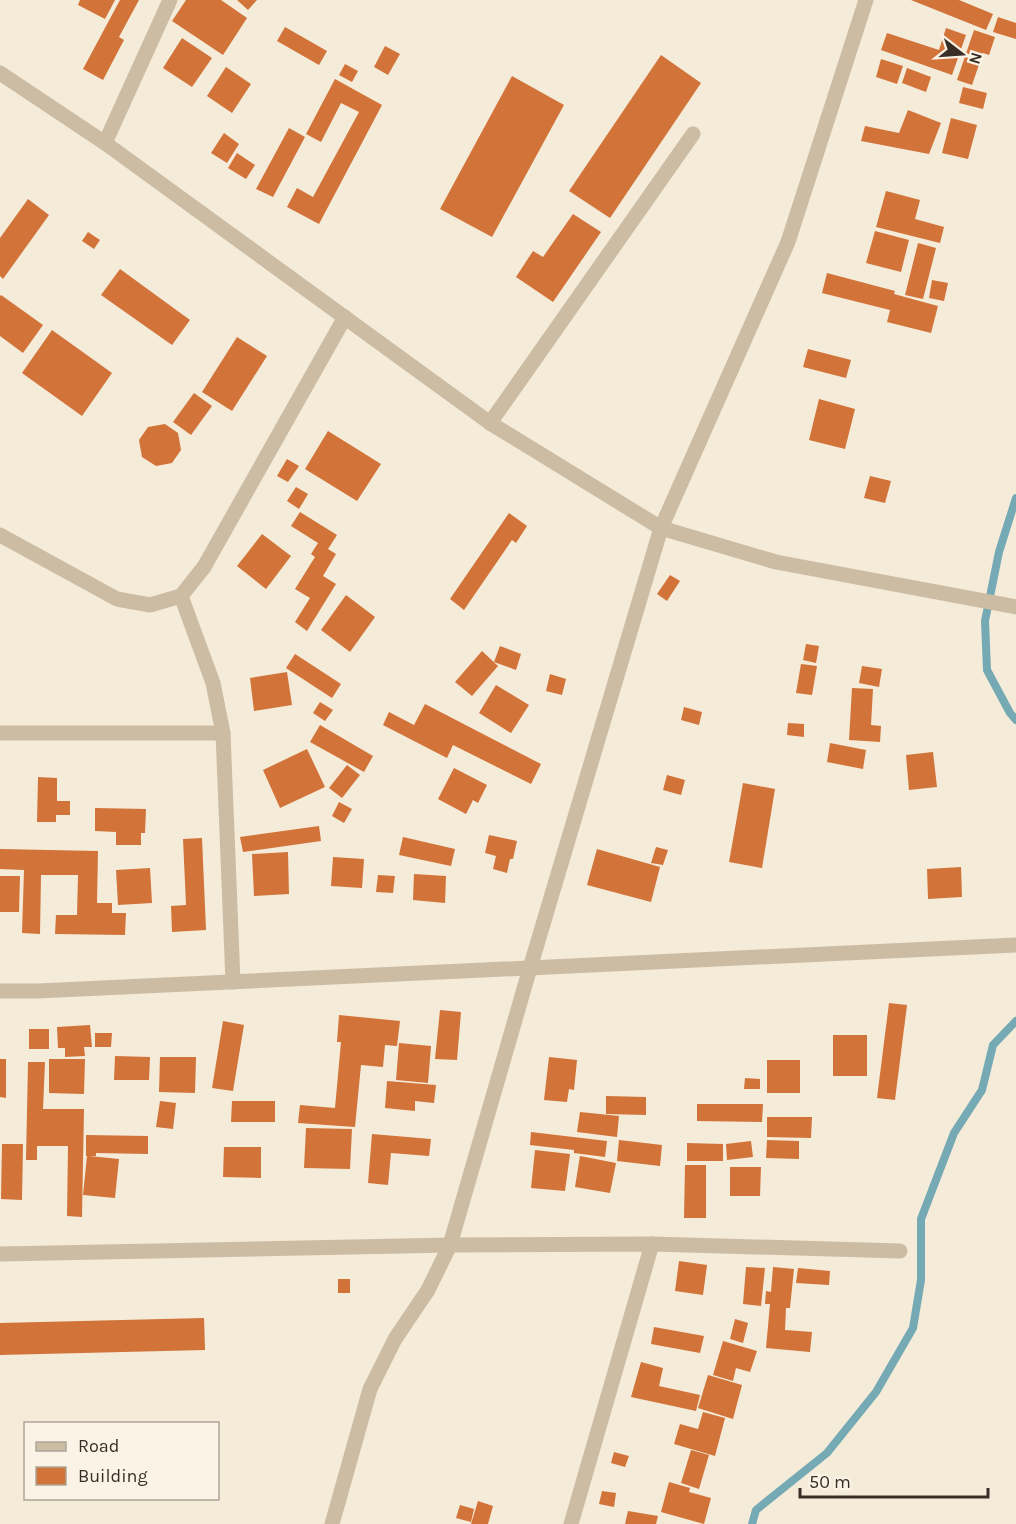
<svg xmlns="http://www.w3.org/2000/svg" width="1016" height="1524" font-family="Karla,sans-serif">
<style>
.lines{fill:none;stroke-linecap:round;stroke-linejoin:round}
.stream{stroke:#75a9b4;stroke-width:8}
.building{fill:#d27339}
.minor{stroke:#cdbca4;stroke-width:15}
</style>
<rect width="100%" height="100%" fill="#f4ebd9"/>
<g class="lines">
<g class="stream">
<path d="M1016,498l-17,54 -14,69 2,49 23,43 6,7"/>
<path d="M752,1524l4,-14 71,-57 49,-61 37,-64 8,-48v-61l33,-86 28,-43 11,-45 23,-24"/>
</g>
</g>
<g class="building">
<path d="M80,0h35l-10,19 -27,-14z"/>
<path d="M120,0h19l-20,37 5,3 -21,40 -20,-11z"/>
<path d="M186,0h35l26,18 -24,37 -51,-34z"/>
<path d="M237,0h20l-9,10z"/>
<path d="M911,0h48l34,14 -7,16z"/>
<path d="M998,17l18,6v16l-23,-7z"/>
<path d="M285,27l42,24 -8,14 -42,-24z"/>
<path d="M946,28l20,7 -14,40 -71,-25 6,-17 52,17z"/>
<path d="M974,30l21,7 -6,18 -6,-2 -11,32 -15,-5z"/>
<path d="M182,38l30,20 -20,29 -29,-19z"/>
<path d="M385,46l15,8 -12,21 -14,-8z"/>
<path d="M661,55l40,28 -91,135 -41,-27z"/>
<path d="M881,59l22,7 -6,18 -21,-7z"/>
<path d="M345,64l13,7 -6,11 -13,-7z"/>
<path d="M226,67l25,17 -19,29 -25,-17z"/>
<path d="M907,68l24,9 -5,15 -24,-9z"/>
<path d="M512,76l52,29 -72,132 -52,-28z"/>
<path d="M335,79l47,26 -63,119 -32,-17 10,-19 16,9 46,-85 -18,-9 -20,39 -15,-8z"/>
<path d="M963,87l24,6 -4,16 -24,-6z"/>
<path d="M908,110l33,13 -12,31 -68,-13 4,-15 34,7z"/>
<path d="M951,118l26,7 -9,34 -26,-6z"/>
<path d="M289,128l16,9 -32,60 -17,-8z"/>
<path d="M224,133l15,11 -12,19 -16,-10z"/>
<path d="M237,153l18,12 -9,14 -18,-11z"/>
<path d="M886,191l34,9 -5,19 29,8 -4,16 -64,-16z"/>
<path d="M28,199l21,16 -46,64 -3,-3v-38z"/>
<path d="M573,214l28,18 -48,70 -37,-25 17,-26 10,6z"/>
<path d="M875,231l34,9 -8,32 -35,-9z"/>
<path d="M88,232l12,8 -6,9 -12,-8z"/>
<path d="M918,243l18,5 -13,51 -18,-4z"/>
<path d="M120,269l70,51 -18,25 -71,-50z"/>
<path d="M827,273l68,18 -1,3 44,12 -7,27 -44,-11 3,-12 -68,-17z"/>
<path d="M932,280l16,3 -4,18 -15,-3z"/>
<path d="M1,295l42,30 -20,28 -23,-17v-40z"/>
<path d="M52,330l60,43 -30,43 -60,-43z"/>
<path d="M237,337l30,19 -35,55 -30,-19z"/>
<path d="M808,349l43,11 -5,18 -43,-11z"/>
<path d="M194,393l18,13 -21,29 -18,-13z"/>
<path d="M819,399l36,10 -10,40 -36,-9z"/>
<path d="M165,424l13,9 3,17 -9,13 -16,3 -14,-9 -3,-17 9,-13z"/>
<path d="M328,431l53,33 -24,37 -52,-32z"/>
<path d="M287,459l12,7 -11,16 -11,-6z"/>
<path d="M870,476l21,5 -6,22 -21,-5z"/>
<path d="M296,487l12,7 -9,15 -12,-8z"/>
<path d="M300,512l37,23 -9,14 8,5 -13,22 13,8 -29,47 -12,-9 15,-24 -15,-9 20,-32 -4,-3 7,-11 -27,-17z"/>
<path d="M509,513l18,13 -11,17 -4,-3 -48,70 -14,-11z"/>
<path d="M262,534l29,22 -25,33 -29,-23z"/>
<path d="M670,575l10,6 -13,20 -10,-7z"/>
<path d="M346,595l29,22 -25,35 -29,-22z"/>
<path d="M806,644l13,2 -3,17 -13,-3z"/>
<path d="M500,646l21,8 -5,16 -22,-8z"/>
<path d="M482,651l16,15 -26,30 -17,-14z"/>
<path d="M295,654l46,30 -9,14 -46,-30z"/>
<path d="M801,664l16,2 -5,29 -16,-2z"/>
<path d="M862,666l20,3 -3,18 -20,-4z"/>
<path d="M287,672l5,33 -38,6 -4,-33z"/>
<path d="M550,674l16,5 -4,16 -16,-4z"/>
<path d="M496,685l33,20 -18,28 -32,-20z"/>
<path d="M852,688l21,1 -2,36 10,1 -1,16 -31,-2z"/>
<path d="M320,702l13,8 -8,11 -12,-8z"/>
<path d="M425,704l116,60 -10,20 -78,-39 -6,13 -64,-33 6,-13 25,13z"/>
<path d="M684,707l18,5 -3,13 -18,-5z"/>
<path d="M788,723l16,1v13l-17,-2z"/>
<path d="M320,725l53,31 -9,16 -54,-30z"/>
<path d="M830,743l36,7 -3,19 -36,-7z"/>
<path d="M307,749l18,38 -45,21 -17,-38z"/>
<path d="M933,752l4,35 -28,3 -3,-35z"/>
<path d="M347,765l13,10 -18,23 -13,-10z"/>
<path d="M454,768l33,17 -9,18 -5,-3 -7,14 -28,-15z"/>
<path d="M667,775l18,5 -4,15 -18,-5z"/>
<path d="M38,777l19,1v23h13v14h-14v7h-19z"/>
<path d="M743,783l32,6 -13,79 -33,-6z"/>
<path d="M339,802l13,7 -8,14 -12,-7z"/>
<path d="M95,808l51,1 -1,24h-4v12h-25v-13l-21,-1z"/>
<path d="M319,826l2,15 -78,11 -3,-15z"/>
<path d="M489,835l28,6 -4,18h-3l-3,14 -14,-4 3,-13 -11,-3z"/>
<path d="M403,837l52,12 -4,17 -52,-11z"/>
<path d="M202,838l4,92 -34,2 -1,-26 15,-1 -3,-66z"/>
<path d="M656,847l12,3 -5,15 -12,-2z"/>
<path d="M0,849l98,2 -1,52h15v10h14l-1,22 -70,-1 1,-19h21l1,-40h-37l-1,59 -18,-1 2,-63 -24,-1z"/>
<path d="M597,849l63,18 -9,35 -64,-17z"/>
<path d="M288,852l1,42 -35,2 -2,-42z"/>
<path d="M333,857l31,2 -2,29 -31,-2z"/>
<path d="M961,867l1,30 -34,2 -1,-30z"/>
<path d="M150,868l2,35 -34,2 -2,-35z"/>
<path d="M414,874l32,2 -1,27 -32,-3z"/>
<path d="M378,875l17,1 -2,17 -17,-1z"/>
<path d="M0,876h20l-1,36h-19z"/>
<path d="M889,1003l18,2 -12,95 -18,-2z"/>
<path d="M440,1010l21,2 -4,48 -22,-1z"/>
<path d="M339,1015l61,6 -3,25 -12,-1 -2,22 -22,-2 -6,62 -57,-4 2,-18 35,3 6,-66h-4z"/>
<path d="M223,1021l21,4 -11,66 -21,-3z"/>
<path d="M90,1025l2,22h-8l1,9 -20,1v-9h-7l-1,-21z"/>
<rect x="29" y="1029" width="20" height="20"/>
<path d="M95,1033h17l-1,14h-16z"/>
<rect x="833" y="1035" width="34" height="41"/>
<path d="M399,1043l32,3 -3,37 -32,-3z"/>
<path d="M115,1056l35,1 -1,23h-35z"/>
<path d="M160,1057h36l-1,36 -36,-1z"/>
<path d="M549,1057l28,3 -3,30 -5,-1 -2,13 -23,-2z"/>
<path d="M0,1059h6v39l-6,-1z"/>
<path d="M49,1059h36l-1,35 -35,-1z"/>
<rect x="767" y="1060" width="33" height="33"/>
<path d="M28,1062h17l-2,47h41l-2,108 -15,-1 1,-70h-31v14h-11z"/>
<path d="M745,1078l15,1v10h-16z"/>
<path d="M387,1081l49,4 -2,18 -19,-2v10l-30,-3z"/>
<path d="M606,1096l40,1v18l-40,-1z"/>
<path d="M160,1101l16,2 -3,26 -17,-2z"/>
<path d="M232,1101h43v21h-44z"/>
<path d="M697,1104h66l-1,18 -65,-1z"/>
<path d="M580,1112l39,4 -2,21 -40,-5z"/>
<path d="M767,1117h45l-1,21 -44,-1z"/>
<path d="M306,1128l46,1 -2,40 -46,-1z"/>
<path d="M531,1132l76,9 -2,16 -31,-4v-3l-44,-5z"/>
<path d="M372,1134l59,5 -2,17 -38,-3 -3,32 -20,-2z"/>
<path d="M86,1135l62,1v18l-52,-1v3h-7l30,3 -4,39 -32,-3 4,-39h-1z"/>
<path d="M619,1140l43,5 -2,21 -43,-5z"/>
<path d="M767,1140l32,1v18l-33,-1z"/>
<path d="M751,1141l2,16 -26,3 -1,-16z"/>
<path d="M687,1143l36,1v17h-36z"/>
<path d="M2,1144h21l-1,56 -21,-1z"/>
<path d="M224,1147h37v31l-38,-1z"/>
<path d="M535,1150l35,4 -5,37 -34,-3z"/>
<path d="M580,1156l36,7 -6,30 -35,-6z"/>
<path d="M685,1165h21v53h-22z"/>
<path d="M730,1167h31l-1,29h-30z"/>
<path d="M679,1261l28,4 -4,30 -28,-4z"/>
<path d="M746,1267l19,1 -4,38 -18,-2z"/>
<path d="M773,1267l21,2 -4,39h-4l-1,22 27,2 -2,20 -44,-4 4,-44h-5l1,-13 5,1z"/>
<path d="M798,1268l32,3 -1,14 -33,-2z"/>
<rect x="338" y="1279" width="12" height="14"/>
<path d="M204,1318l1,32 -205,5v-32z"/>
<path d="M735,1319l13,4 -5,20 -13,-4z"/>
<path d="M654,1327l50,9 -4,17 -49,-9z"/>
<path d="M723,1341l34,10 -7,21 -14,-4 -3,13 -20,-6z"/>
<path d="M641,1362l22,6 -4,18 41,9 -4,16 -65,-14z"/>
<path d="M708,1375l34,10 -9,34 -35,-11z"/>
<path d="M703,1412l22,6 -10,38 -41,-12 6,-20 18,5z"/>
<path d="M691,1450l18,5 -10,34 -18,-6z"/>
<path d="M614,1452l15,4 -4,11 -14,-4z"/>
<path d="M669,1482l21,6 -1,4 22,6 -7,26 -43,-12z"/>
<path d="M602,1491l14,2 -2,14 -15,-3z"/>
<path d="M478,1501l15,5 -5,18h-17z"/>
<path d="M460,1505l14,4 -3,13 -15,-4z"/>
<path d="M628,1511l30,5 -2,8h-31z"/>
</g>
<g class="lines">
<g class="minor">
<path d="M0,73l105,70 385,280 171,105 115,34 240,45"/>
<path d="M105,143l65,-143"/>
<path d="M490,423l203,-289"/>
<path d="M0,535l117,64 33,6 31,-9"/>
<path d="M0,733h223"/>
<path d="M233,982l-10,-249 -10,-50 -32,-87 23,-29 141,-250"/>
<path d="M0,991h38l978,-46"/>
<path d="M0,1254l450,-9 202,-1 248,7"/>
<path d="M332,1524l38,-135 25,-50 33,-49 22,-45 80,-277 131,-440 127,-286 78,-242"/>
<path d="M571,1524l81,-280"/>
</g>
</g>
<rect x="24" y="1422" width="195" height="78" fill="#fbf4e6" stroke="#ada599" stroke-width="1.5"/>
<rect x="36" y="1442" width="30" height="9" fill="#cdbca4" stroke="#ada599" stroke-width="1.5"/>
<text x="78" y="1452" font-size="18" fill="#382e26">Road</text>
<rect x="36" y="1467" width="30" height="18" fill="#d27339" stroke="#ada599" stroke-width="1.5"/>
<text x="78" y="1482" font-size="18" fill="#382e26">Building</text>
<g transform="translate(962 54) rotate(107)" stroke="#fbf4e6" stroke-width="4.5" paint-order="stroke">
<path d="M0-4.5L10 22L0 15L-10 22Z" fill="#382e26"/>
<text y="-9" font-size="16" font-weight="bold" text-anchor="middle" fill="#382e26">N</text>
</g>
<path d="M800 1488v9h188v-9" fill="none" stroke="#382e26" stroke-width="3"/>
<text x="809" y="1488" font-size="18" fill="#382e26" stroke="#fbf4e6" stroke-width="4.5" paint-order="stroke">50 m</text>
</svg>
